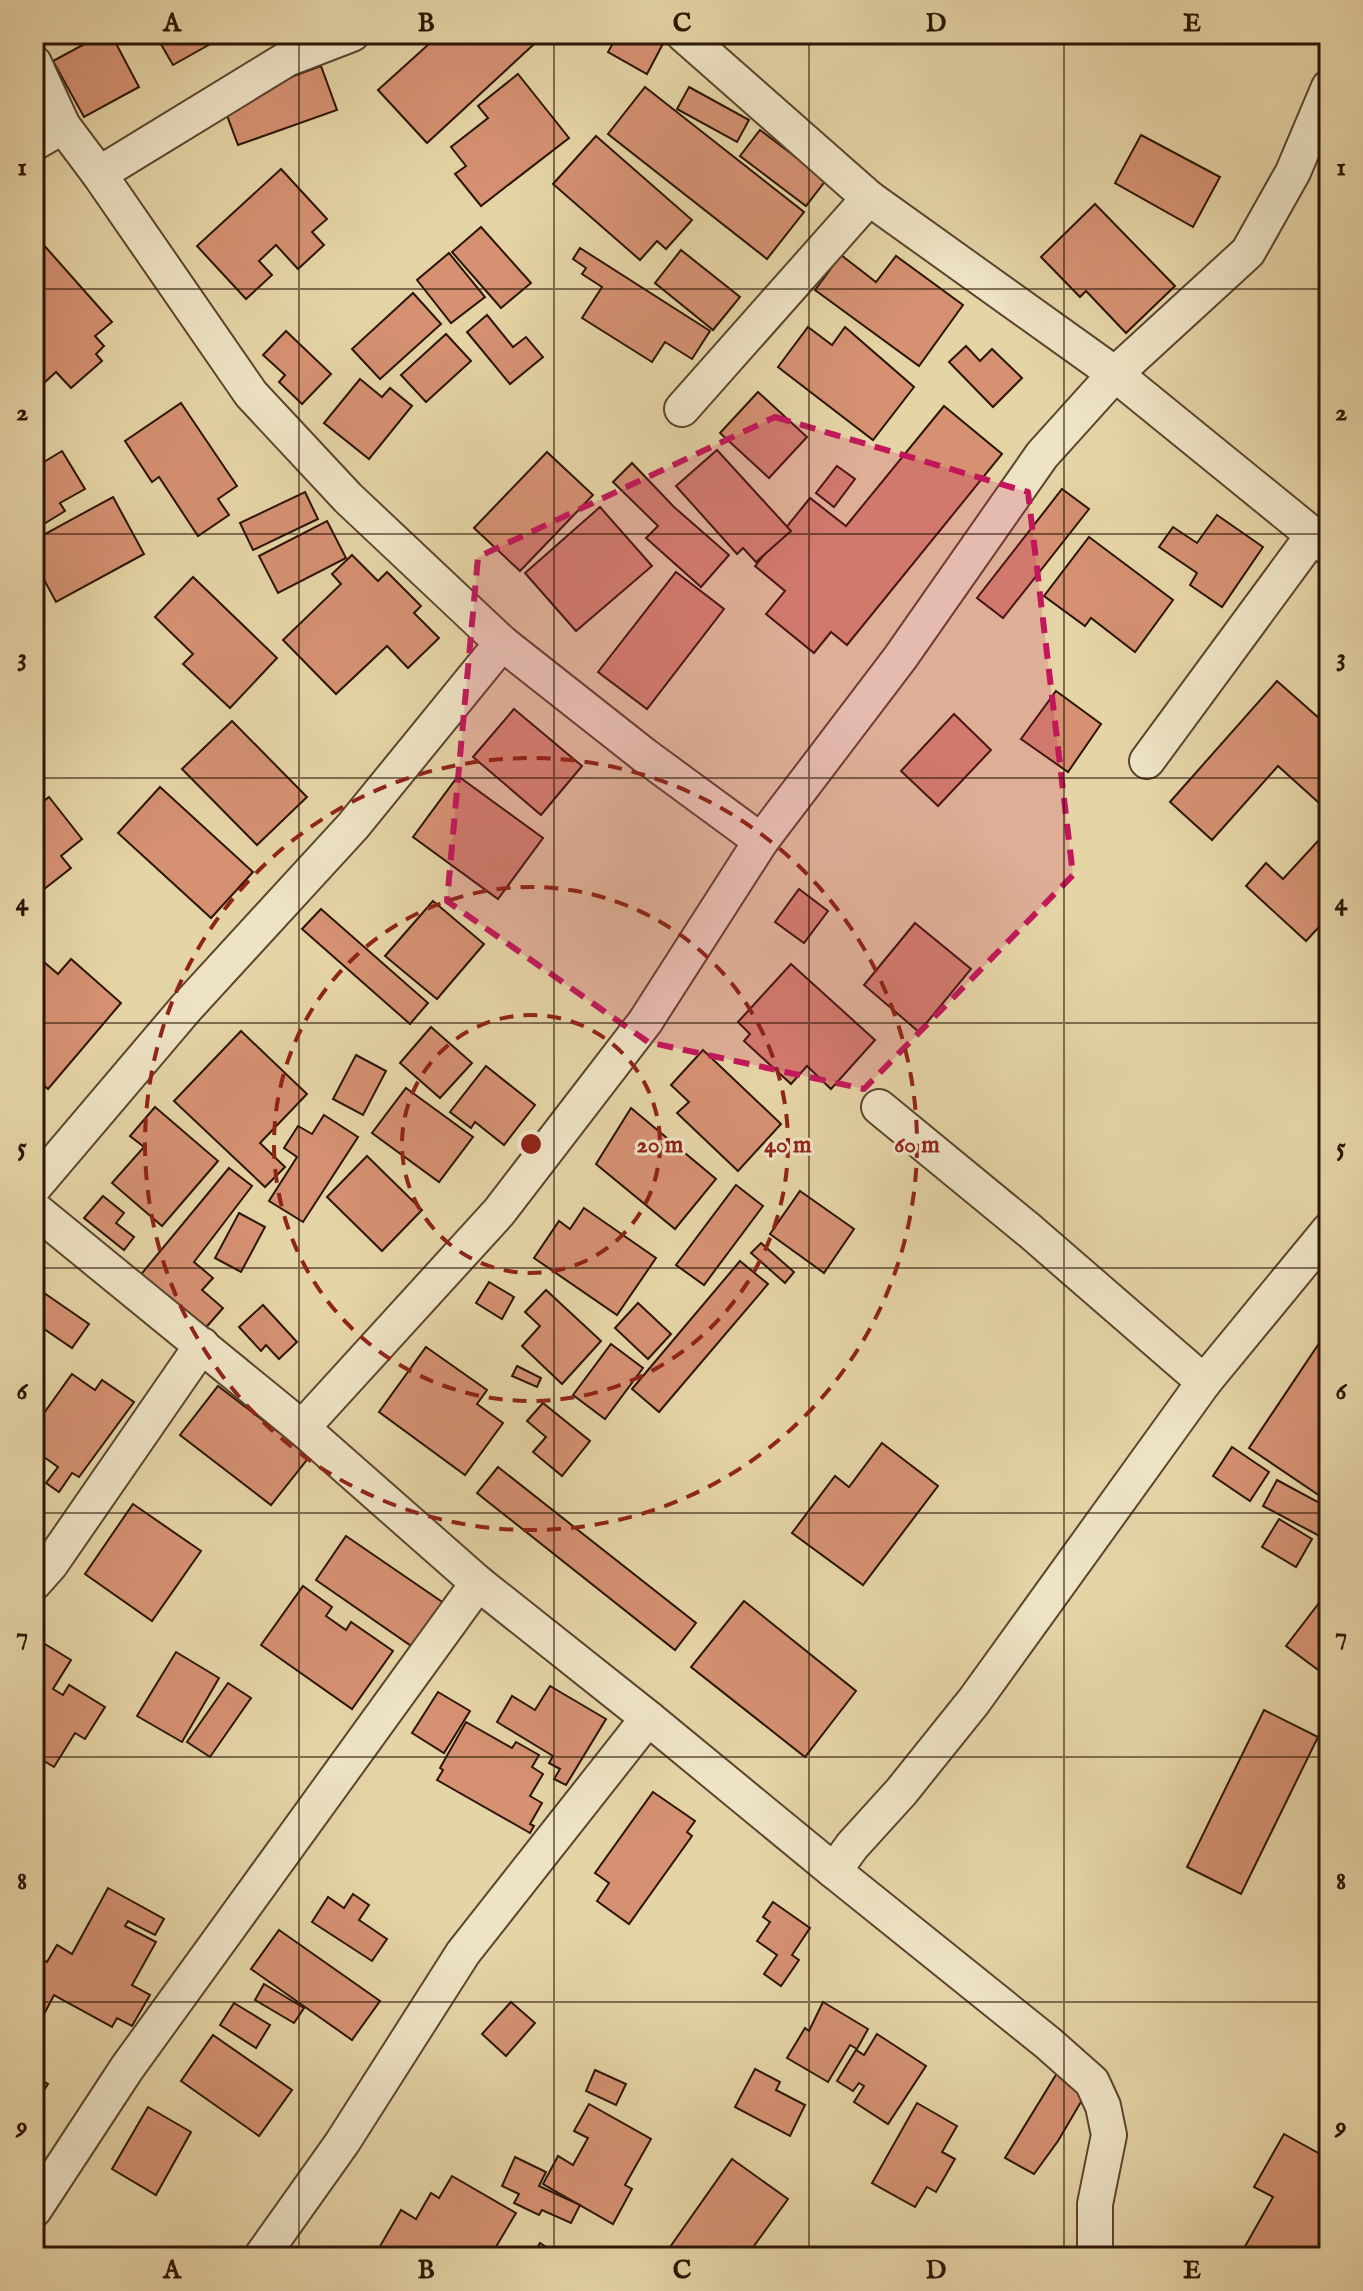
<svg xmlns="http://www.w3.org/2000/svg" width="1363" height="2291" font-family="'IM FELL English',serif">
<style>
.building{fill:#d59172;stroke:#2c1506;stroke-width:2}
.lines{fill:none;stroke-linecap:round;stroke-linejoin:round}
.street-casing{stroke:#5a452e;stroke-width:38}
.street{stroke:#eee3c5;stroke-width:34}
.marked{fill:#c2185b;fill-opacity:0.2;stroke:#c2185b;stroke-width:6;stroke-dasharray:16 10;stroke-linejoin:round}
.grid{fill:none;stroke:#2c1506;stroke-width:2;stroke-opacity:0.55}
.ring{fill:none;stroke:#8f2418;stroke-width:4;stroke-dasharray:14 10}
.centre{fill:#8f2418;stroke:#eee3c5;stroke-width:4}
.ring-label{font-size:24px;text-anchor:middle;font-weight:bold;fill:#8f2418;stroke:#eee3c5;stroke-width:6;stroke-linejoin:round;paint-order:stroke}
.neatline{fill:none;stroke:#2c1506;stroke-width:3}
.grid-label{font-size:26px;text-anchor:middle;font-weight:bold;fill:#2c1506}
</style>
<rect width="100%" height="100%" fill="#e5d4a6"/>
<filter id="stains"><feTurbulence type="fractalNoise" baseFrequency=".0025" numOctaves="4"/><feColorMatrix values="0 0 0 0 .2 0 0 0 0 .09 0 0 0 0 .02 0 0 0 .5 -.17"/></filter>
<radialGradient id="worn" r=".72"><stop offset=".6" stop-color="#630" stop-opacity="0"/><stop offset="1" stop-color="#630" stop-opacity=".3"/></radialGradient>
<g class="building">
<path d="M103,34h8l28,53 -55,30 -31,-56z"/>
<path d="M155,34h73l-55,31z"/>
<path d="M440,34h105l-118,109 -49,-53z"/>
<path d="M618,34h40l8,4 -19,36 -39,-22z"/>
<path d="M321,66l16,44 -99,35 -16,-43z"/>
<path d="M518,74l51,64 -88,68 -26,-32 11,-8 -15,-19 37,-29 -10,-12z"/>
<path d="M645,87l159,125 -37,47 -159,-125z"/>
<path d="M689,87l60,33 -12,22 -60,-33z"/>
<path d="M760,130l66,50 -20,26 -66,-50z"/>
<path d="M1141,135l79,42 -27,50 -78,-44z"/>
<path d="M596,136l96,84 -26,29 -9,-8 -17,19 -87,-76z"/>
<path d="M281,169l46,50 -15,13 12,13 -26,24 -22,-24 -17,16 13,14 -26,24 -49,-53z"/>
<path d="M1095,204l80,82 -49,47 -40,-42 -6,6 -39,-40z"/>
<path d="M481,227l50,56 -30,25 -49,-56z"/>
<path d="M34,234l78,88 -17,14 9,10 -8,8 6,7 -31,27 -15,-16 -11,10 -11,-12z"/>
<path d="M580,248l130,83 -18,28 -27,-17 -13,20 -70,-44 20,-31 -20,-13 4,-6 -13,-9z"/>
<path d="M681,250l59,47 -27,33 -58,-47z"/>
<path d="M449,253l36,44 -34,26 -34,-43z"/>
<path d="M841,255l35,27 20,-26 67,49 -44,61 -104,-76z"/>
<path d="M413,293l28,31 -61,55 -28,-30z"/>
<path d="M487,315l26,32 13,-10 17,20 -33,27 -43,-52z"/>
<path d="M808,327l24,18 13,-18 69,60 -41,53 -95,-73z"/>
<path d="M286,331l45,43 -29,30 -23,-22 6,-7 -22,-20z"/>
<path d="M446,334l25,27 -45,41 -25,-27z"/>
<path d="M966,346l14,15 12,-12 30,29 -29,29 -44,-45z"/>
<path d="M360,379l22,18 8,-9 22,18 -43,53 -45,-36z"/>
<path d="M758,392l49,45 -38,41 -49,-45z"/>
<path d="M181,403l56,83 -19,13 11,16 -31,21 -39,-59 -7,5 -27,-41z"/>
<path d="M944,406l58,48 -155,191 -16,-13 -17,21 -48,-39 19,-23 -30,-25 55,-68 36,28z"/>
<path d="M717,450l74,81 -35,31 -13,-14 -6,6 -61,-68z"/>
<path d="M62,451l23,38 -25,14 5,8 -31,19v-62z"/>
<path d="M547,452l46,43 -73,76 -46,-43z"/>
<path d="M632,463l42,44 55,48 -28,32 -55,-49 12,-12 -45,-44z"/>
<path d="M837,466l18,13 -21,28 -18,-14z"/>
<path d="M1062,489l27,20 -86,109 -26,-20z"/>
<path d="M305,492l13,27 -65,31 -13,-27z"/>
<path d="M113,497l31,57 -88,48 -22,-41v-21z"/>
<path d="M600,507l52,59 -76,65 -51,-58z"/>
<path d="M1217,515l46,32 -41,60 -32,-22 7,-12 -38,-26 14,-20 24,16z"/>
<path d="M327,521l19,37 -68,35 -19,-37z"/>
<path d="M1089,537l84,63 -38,52 -44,-34 -6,8 -41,-30z"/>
<path d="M352,555l26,26 9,-9 34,34 -7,7 25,25 -31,30 -21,-22 -51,48 -53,-54 58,-56 -9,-10z"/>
<path d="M676,572l48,37 -77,100 -49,-37z"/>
<path d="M193,577l84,81 -47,50 -47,-44 10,-10 -38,-37z"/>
<path d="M1277,681l52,46v85l-51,-46 -66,74 -42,-38z"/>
<path d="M1056,691l45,33 -33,48 -47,-33z"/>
<path d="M514,709l68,57 -41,49 -68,-58z"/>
<path d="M954,714l37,36 -53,56 -37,-35z"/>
<path d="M232,721l75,76 -50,48 -75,-76z"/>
<path d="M458,776l85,62 -45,61 -85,-62z"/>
<path d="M160,787l93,85 -42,46 -93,-85z"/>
<path d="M49,797l33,42 -21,17 10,12 -37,29v-88z"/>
<path d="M1329,829v87l-23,25 -60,-55 20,-23 17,16z"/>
<path d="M799,889l29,22 -24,32 -29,-21z"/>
<path d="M433,901l51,43 -47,55 -52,-43z"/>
<path d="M321,909l107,94 -18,21 -108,-95z"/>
<path d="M915,923l56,46 -52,63 -55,-47z"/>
<path d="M37,956l21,18 13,-15 50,44 -73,86 -14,-12v-118z"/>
<path d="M791,964l84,76 -44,49 -24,-23 -16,18 -47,-43 6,-7 -12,-12z"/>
<path d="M431,1027l41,36 -32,35 -40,-35z"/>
<path d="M241,1031l66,63 -47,49 25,24 -20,20 -91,-86z"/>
<path d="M703,1050l78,74 -43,47 -61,-58 12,-11 -18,-17z"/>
<path d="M356,1055l30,16 -23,44 -30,-16z"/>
<path d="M486,1066l49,39 -31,40 -29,-23 -4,6 -21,-16z"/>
<path d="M406,1088l67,49 -34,45 -67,-49z"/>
<path d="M155,1107l63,54 -56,65 -50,-43 32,-36 -14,-11z"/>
<path d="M631,1108l85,71 -41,50 -79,-65z"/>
<path d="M324,1115l34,22 -55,85 -34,-21 28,-44 -13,-9 14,-22 14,8z"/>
<path d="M367,1156l55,54 -40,41 -55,-54z"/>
<path d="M229,1168l23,18 -58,76 19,16 -11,12 21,18 -21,24 -64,-54z"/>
<path d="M736,1185l27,21 -59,79 -28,-20z"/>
<path d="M800,1191l54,38 -30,44 -54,-39z"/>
<path d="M103,1196l21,17 -8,10 18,14 -10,13 -40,-32z"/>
<path d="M584,1208l72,50 -39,57 -83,-57 25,-37 11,8z"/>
<path d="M239,1213l26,14 -24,45 -26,-14z"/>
<path d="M761,1243l33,29 -9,11 -34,-30z"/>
<path d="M740,1261l28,23 -109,128 -27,-23z"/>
<path d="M489,1282l25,15 -12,22 -26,-16z"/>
<path d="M34,1286l55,38 -17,24 -38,-26z"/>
<path d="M546,1290l55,51 -39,43 -40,-38 18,-20 -15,-14z"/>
<path d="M638,1303l33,31 -23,25 -33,-31z"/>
<path d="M263,1305l34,37 -18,17 -13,-14 -5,6 -22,-24z"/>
<path d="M1322,1339l7,5v158l-80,-54z"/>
<path d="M611,1344l32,24 -38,51 -32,-24z"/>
<path d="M426,1347l61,43 -10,14 26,19 -38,52 -86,-63z"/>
<path d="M517,1366l24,12 -4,9 -25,-11z"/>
<path d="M72,1374l23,16 7,-10 32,22 -55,75 -7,-4 -13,19 -13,-9 12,-16 -24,-17v-23z"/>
<path d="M218,1386l92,70 -39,49 -91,-70z"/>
<path d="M543,1403l47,38 -28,35 -29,-24 13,-15 -19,-16z"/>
<path d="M882,1443l56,43 -75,99 -71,-52 43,-57 14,11z"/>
<path d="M1232,1447l37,25 -19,29 -37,-25z"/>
<path d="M498,1467l198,156 -21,27 -198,-157z"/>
<path d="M1277,1480l52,28v33l-66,-35z"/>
<path d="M133,1504l68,47 -49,70 -67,-47z"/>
<path d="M1279,1519l33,20 -16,28 -34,-20z"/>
<path d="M346,1536l105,72 -31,44 -104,-72z"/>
<path d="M303,1586l29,21 -6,9 20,14 5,-8 42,29 -41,58 -91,-64z"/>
<path d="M1329,1590v88l-43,-32z"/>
<path d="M744,1601l112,90 -51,66 -114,-90z"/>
<path d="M40,1641l31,19 -18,29 10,6 6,-10 36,22 -20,32 -10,-6 -21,34 -20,-12v-105z"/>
<path d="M176,1652l43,26 -37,64 -45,-26z"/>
<path d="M228,1683l23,15 -41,59 -23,-15z"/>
<path d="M550,1686l56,33 -40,66 -12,-6 6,-10 -11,-6 4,-7 -56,-34 15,-26 23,14z"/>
<path d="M438,1692l32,19 -26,42 -32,-20z"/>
<path d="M1264,1710l54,27 -77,157 -54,-27z"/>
<path d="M466,1722l46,26 4,-6 23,13 -7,12 11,7 -13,22 12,7 -12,21 4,2 -4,7 -93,-53 6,-10 -3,-2z"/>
<path d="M653,1792l42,29 -8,11 5,4 -63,88 -32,-23 12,-18 -14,-10z"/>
<path d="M108,1888l56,31 -9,16 -27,-14 -3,5 31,16 -24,43 18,10 -18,31 -15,-8 -5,9 -58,-32 -14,27 -6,-3v-63l13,6 10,-17 15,9z"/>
<path d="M353,1894l16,11 -10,15 28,19 -15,22 -60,-39 16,-25 16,11z"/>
<path d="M773,1902l37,26 -18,27 7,5 -18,26 -17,-12 13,-19 -20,-14 13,-19 -7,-5z"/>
<path d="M279,1930l101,71 -28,39 -101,-71z"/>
<path d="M264,1984l40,24 -10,15 -39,-23z"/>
<path d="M511,2002l24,21 -29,33 -24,-22z"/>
<path d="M823,2002l45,27 -11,20 -7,-4 -22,37 -41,-24 18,-30 4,3z"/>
<path d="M234,2003l36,22 -14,23 -36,-23z"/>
<path d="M877,2034l49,32 -38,58 -34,-22 10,-16 -5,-3 -6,8 -16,-10 19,-31 8,5z"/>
<path d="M213,2035l79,55 -33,46 -78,-55z"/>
<path d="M755,2069l25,13 -4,8 29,15 -15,31 -55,-29z"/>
<path d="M595,2070l31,14 -10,21 -30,-14z"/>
<path d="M1057,2073l31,17 -30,51 -24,33 -29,-16z"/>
<path d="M34,2075l14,9 -14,21z"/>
<path d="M917,2103l40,23 -15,26 13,7 -19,33 -9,-5 -12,20 -43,-24z"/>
<path d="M589,2104l62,35 -26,46 7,4 -19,35 -70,-40 15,-28 15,9 15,-27 -14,-7z"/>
<path d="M148,2107l43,25 -35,63 -44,-26z"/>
<path d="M1284,2134l45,25v94l-2,4h-88l34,-60 -19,-10z"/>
<path d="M515,2157l31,15 -7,14 41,19 -9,18 -29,-13 -3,5 -25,-12 5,-9 -17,-8z"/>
<path d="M732,2159l56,40 -42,58h-83z"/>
<path d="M452,2176l64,37 -26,44h-98l1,-2 -14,-7 22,-38 15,9 15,-26 8,5z"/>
<path d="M540,2243l22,14h-30z"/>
</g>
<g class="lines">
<g class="street-casing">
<g id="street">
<path d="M683,34l186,164 246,176 214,174"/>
<path d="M34,63l29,63 36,48 152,220 97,104 154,145 142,112 117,86"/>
<path d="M34,143l29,-17"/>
<path d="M99,174l188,-115 65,-25"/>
<path d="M682,409l187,-211"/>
<path d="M1147,761l167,-227"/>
<path d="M879,1107l151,124 174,151"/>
<path d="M34,1187l152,-179 167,-182 149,-183"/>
<path d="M34,1209l268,219 176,155 170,135 186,153 18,-25 49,-54 73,-91 230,-319 125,-152"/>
<path d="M302,1428l197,-216 146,-190 116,-181 139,-183 142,-203 73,-81 133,-122 45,-80 36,-85"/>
<path d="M34,1583l16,-18 152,-220"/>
<path d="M834,1871l214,172 44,39 11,24 6,29 -14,69v53"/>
<path d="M34,2210l93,-142 351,-485"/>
<path d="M261,2257l81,-114 121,-190 185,-235"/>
</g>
</g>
<use href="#street" class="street"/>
</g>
<path class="marked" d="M775,417l253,75 45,383 -209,214 -216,-47 -201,-141 31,-344z"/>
<path class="grid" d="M299,34v2223M554,34v2223M809,34v2223M1064,34v2223M34,289h1295M34,534h1295M34,778h1295M34,1023h1295M34,1268h1295M34,1513h1295M34,1757h1295M34,2002h1295"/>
<g class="ring">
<circle cx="531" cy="1144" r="129"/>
<circle cx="531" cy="1144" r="257"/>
<circle cx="531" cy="1144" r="386"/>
</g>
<circle cx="531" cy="1144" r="12" class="centre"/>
<g class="ring-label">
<text x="660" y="1152">20 m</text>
<text x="788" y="1152">40 m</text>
<text x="917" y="1152">60 m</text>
</g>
<rect width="1363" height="2291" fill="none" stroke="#e5d4a6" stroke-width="88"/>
<rect x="44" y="44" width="1275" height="2203" class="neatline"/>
<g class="grid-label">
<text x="172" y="31">A</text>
<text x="426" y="31">B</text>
<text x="682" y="31">C</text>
<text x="936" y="31">D</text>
<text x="1192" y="31">E</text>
<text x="22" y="175">1</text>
<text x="1341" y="175">1</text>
<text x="22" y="420">2</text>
<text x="1341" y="420">2</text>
<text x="22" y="665">3</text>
<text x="1341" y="665">3</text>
<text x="22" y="910">4</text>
<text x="1341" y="910">4</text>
<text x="22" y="1155">5</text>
<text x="1341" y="1155">5</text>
<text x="22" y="1399">6</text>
<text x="1341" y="1399">6</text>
<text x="22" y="1644">7</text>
<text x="1341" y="1644">7</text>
<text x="22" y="1889">8</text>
<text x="1341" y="1889">8</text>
<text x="22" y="2134">9</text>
<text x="1341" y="2134">9</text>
<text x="172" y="2278">A</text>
<text x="426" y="2278">B</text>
<text x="682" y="2278">C</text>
<text x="936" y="2278">D</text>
<text x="1192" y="2278">E</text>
</g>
<rect width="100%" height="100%" filter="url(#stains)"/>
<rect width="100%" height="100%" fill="url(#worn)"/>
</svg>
